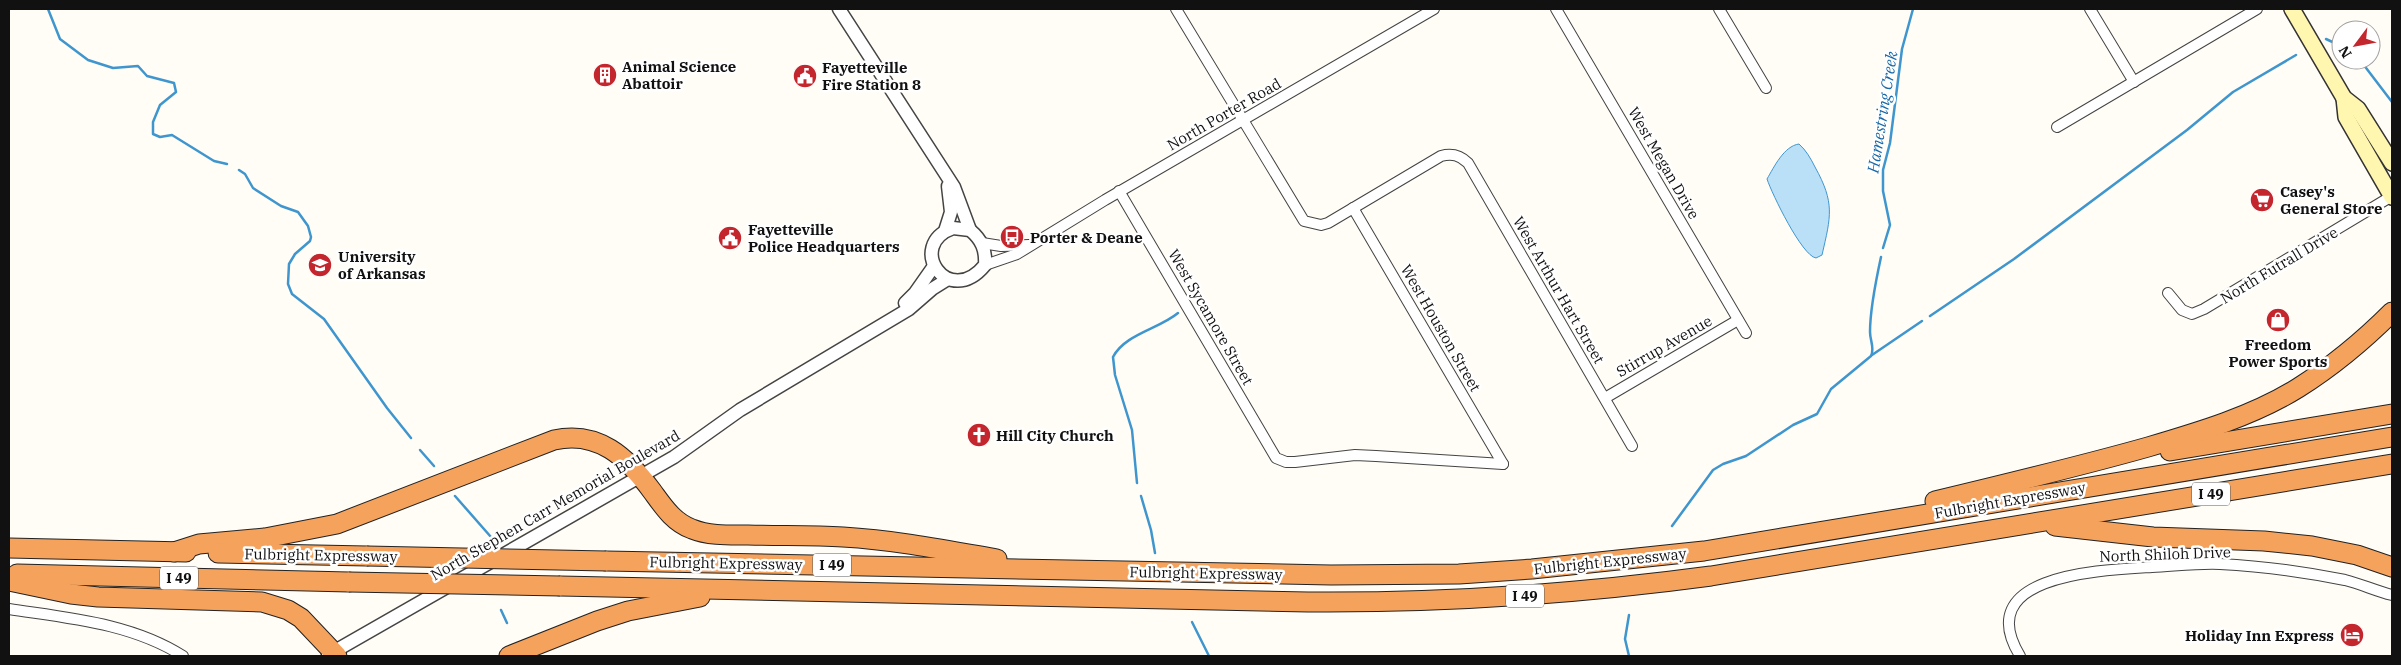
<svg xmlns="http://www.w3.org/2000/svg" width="2401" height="665" font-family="'IBM Plex Serif',serif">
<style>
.water{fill:#b9e0f7;stroke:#3f96cf}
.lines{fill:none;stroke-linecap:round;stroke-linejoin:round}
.stream{stroke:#3f96cf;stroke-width:2.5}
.minor-casing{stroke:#444;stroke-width:12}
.tertiary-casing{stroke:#444;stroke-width:15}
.secondary-casing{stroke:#333;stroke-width:18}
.motorway-casing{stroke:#222;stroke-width:21}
.minor{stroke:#fff;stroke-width:10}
.tertiary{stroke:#fff;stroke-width:12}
.secondary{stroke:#fff6b0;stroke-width:15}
.motorway{stroke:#f5a25d;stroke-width:19}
.motorway-bridge-casing{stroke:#222;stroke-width:21;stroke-linecap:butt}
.motorway-bridge{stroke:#f5a25d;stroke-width:19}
.labels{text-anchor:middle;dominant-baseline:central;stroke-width:5;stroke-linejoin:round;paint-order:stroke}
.shield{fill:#fff;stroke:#585858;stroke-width:1}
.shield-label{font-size:14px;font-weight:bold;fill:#111}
.poi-label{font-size:15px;font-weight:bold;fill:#111;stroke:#fff;text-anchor:start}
.street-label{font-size:15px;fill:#111;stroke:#fff}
.water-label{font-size:16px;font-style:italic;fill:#1768a6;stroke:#fff}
</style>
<rect width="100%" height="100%" fill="#fffdf5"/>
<path class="water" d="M1799,144c7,6 12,15 16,23 20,36 16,49 7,88l-6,3c-14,-2 -44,-64 -49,-79 7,-12 17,-33 32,-35z"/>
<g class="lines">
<g class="stream">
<path d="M48,9l12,30 28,21 25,8 25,-2 9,10 27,7 2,9 -16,13 -7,17v12l7,3 12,-2 42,26 13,3"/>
<path d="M2326,39l15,7"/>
<path d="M2360,60l32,42"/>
<path d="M239,170l6,4 8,14 28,18 17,6 10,14 3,11 -1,4 -15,13 -6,10 -1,20 4,10 32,25 63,89 24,30"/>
<path d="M1883,248l7,-23 -7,-34v-21l7,-27 12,-94 11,-40"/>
<path d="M1930,316l84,-57 173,-129 46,-38 63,-37"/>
<path d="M1872,355l50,-34"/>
<path d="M420,450l14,16"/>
<path d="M1137,483l-5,-53 -17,-55 -2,-18c12,-23 46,-28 65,-44"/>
<path d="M455,496l43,49"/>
<path d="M1141,496l10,34 4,23"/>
<path d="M1672,526l41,-56 10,-6 23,-8 47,-31 24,-11 14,-25 40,-33c4,-8 -1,-15 -1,-24 0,-23 6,-52 11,-75"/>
<path d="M501,610l6,13"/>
<path d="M1192,622l17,34"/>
<path d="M1629,656l-4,-17 4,-24"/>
</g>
<g class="minor-casing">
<g id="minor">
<path d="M1176,9l128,212 17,4 7,-2 113,-67c11,-3 19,-1 27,7l164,283"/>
<path d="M1556,9l190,324"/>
<path d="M1719,9l47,79"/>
<path d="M2090,9l44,73"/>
<path d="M2057,127l200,-118"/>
<path d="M1119,191l157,267 10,4h9l60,-7 21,1 127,8"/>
<path d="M1353,208l150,256"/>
<path d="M982,243l19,3 28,-1"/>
<path d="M985,265l32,-11 88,-54 329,-191"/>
<path d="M2168,293l14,17 10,4 12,-5 188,-113"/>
<path d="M1605,398l133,-78"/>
<path d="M9,609c59,9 122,14 174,47"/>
<path d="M2020,656c-50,-82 82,-86 132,-89 22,-1 46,-4 68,-3 41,2 85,8 125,16 16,4 31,11 47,15"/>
</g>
</g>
<g class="tertiary-casing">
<g id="tertiary">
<path d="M839,9l115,178 16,43"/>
<path d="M953,228l17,2c12,10 16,20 15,35 -37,45 -80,-20 -32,-37z"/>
<path d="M945,231l6,-19 -3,-26"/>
<path d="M905,303l10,-10 19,-27"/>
<path d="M328,655l346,-198 66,-47 169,-101 23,-20 16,-10"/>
</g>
</g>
<g class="secondary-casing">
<g id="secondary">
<path d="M2292,9l52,89 14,11 34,54"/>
<path d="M2344,98l2,19 46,80"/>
</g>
</g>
<g class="motorway-casing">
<g id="motorway">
<path d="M2170,451l222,-37"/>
<path d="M1935,501c71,-17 142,-34 213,-54 51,-15 105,-31 150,-59 35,-22 66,-48 94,-76"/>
<path d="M2055,526l98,11 111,4 48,5 45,9 35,12"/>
<path d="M9,548l177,4"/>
<path d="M174,552l25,-8 66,-6 72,-14 217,-84c44,-10 73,17 98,51 11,15 21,31 40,38 17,7 38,6 56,6 32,1 64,0 95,2 52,3 103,13 154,22"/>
<path d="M218,553l149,3"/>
<path d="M606,561l725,14 128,-1 73,-5 172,-18 688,-114"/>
<path d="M17,574l332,8"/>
<path d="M9,581l62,13 27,3 164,5 26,8 13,8 36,38"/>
<path d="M560,586l748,16c136,1 269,-8 403,-26l681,-112"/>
<path d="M509,656l88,-35 31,-10 72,-14"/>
</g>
</g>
<use href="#minor" class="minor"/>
<use href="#tertiary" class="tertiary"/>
<use href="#secondary" class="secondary"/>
<use href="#motorway" class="motorway"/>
<g class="motorway-bridge-casing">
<g id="motorway-bridge">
<path d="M367,556l239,5"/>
<path d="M349,582l211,4"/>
</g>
</g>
<use href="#motorway-bridge" class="motorway-bridge"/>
</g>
<defs>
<g id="building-disc" transform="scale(1.25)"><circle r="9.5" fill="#c4262e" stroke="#fff"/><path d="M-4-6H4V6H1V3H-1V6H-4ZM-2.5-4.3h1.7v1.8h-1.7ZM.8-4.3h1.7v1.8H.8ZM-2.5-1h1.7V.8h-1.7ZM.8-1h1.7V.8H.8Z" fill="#fff"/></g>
<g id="civic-disc" transform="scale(1.25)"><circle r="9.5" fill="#c4262e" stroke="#fff"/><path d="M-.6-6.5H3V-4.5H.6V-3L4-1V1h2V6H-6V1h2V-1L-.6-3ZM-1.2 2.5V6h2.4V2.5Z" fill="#fff"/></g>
<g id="supermarket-disc" transform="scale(1.25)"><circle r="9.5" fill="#c4262e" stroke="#fff"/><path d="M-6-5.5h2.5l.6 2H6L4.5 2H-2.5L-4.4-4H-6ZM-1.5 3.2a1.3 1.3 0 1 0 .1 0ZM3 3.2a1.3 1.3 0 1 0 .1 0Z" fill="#fff"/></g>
<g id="bus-disc" transform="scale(1.25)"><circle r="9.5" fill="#c4262e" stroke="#fff"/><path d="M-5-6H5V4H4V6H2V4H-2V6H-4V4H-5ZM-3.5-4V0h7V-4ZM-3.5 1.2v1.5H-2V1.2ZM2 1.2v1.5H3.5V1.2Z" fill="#fff"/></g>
<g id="university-disc" transform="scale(1.25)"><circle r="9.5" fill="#c4262e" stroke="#fff"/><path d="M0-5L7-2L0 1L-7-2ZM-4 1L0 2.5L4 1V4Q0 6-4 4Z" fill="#fff"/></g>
<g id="shop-disc" transform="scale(1.25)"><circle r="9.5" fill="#c4262e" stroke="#fff"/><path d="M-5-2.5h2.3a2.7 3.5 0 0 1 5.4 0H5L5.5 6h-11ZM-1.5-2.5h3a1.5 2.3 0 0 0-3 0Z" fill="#fff"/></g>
<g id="church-disc" transform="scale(1.25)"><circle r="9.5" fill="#c4262e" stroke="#fff"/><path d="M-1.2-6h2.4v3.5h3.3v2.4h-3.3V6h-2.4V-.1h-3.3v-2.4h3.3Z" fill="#fff"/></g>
<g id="hotel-disc" transform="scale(1.25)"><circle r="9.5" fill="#c4262e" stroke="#fff"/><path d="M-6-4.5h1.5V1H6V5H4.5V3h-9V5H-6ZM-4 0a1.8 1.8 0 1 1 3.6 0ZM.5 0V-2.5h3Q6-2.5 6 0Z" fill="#fff"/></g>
</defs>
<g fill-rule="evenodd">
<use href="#building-disc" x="605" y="75"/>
<use href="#civic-disc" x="805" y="76"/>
<use href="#supermarket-disc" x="2262" y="200"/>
<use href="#bus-disc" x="1012" y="237"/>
<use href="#civic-disc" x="730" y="238"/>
<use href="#university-disc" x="320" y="265"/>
<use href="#shop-disc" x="2278" y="320"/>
<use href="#church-disc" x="979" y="435"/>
<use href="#hotel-disc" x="2352" y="635"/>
</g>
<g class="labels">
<g class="shield">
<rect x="2192" y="482.5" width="38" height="23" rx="4"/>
<rect x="813" y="553.5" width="38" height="23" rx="4"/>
<rect x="160" y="566.5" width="38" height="23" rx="4"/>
<rect x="1506" y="584.5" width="38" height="23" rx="4"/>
</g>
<g class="shield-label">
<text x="2211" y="494">I 49</text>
<text x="832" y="565">I 49</text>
<text x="179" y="578">I 49</text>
<text x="1525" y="596">I 49</text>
</g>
<g class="poi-label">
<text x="622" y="66">Animal Science<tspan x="622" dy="17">Abattoir</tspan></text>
<text x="822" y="67">Fayetteville<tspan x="822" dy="17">Fire Station 8</tspan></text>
<text x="2280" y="191">Casey's<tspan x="2280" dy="17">General Store</tspan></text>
<text x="748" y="229">Fayetteville<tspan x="748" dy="17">Police Headquarters</tspan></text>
<text x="1030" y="237">Porter &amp; Deane</text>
<text x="338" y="256">University<tspan x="338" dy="17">of Arkansas</tspan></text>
<text x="2278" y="344" text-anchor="middle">Freedom<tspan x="2278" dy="17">Power Sports</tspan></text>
<text x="996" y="435">Hill City Church</text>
<text x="2334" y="635" text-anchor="end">Holiday Inn Express</text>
</g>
<g class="street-label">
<text transform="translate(1224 114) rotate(-30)">North Porter Road</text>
<text transform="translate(1664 163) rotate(60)">West Megan Drive</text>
<text transform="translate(2279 265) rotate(-31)">North Futrall Drive</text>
<text transform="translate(1559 290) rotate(60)">West Arthur Hart Street</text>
<text transform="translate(1211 317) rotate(60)">West Sycamore Street</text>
<text transform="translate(1441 328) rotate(60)">West Houston Street</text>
<text transform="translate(1664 346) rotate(-30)">Stirrup Avenue</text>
<text transform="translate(2010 500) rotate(-10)">Fulbright Expressway</text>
<text transform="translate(555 505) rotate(-30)">North Stephen Carr Memorial Boulevard</text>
<text transform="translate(2165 554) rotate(-2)">North Shiloh Drive</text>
<text transform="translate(321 555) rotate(1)">Fulbright Expressway</text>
<text transform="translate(1610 561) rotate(-6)">Fulbright Expressway</text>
<text transform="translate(726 563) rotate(1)">Fulbright Expressway</text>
<text transform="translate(1206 573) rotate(1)">Fulbright Expressway</text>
</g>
<g class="water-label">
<text transform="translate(1882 112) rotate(-81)">Hamestring Creek</text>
</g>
</g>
<rect width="2401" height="665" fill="none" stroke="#111111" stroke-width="20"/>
<g transform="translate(2356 45) rotate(238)"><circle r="24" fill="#ffffff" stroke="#a0a0a0"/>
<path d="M0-4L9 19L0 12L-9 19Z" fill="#c4262e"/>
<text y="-8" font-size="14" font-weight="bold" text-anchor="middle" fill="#111111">N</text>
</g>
</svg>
